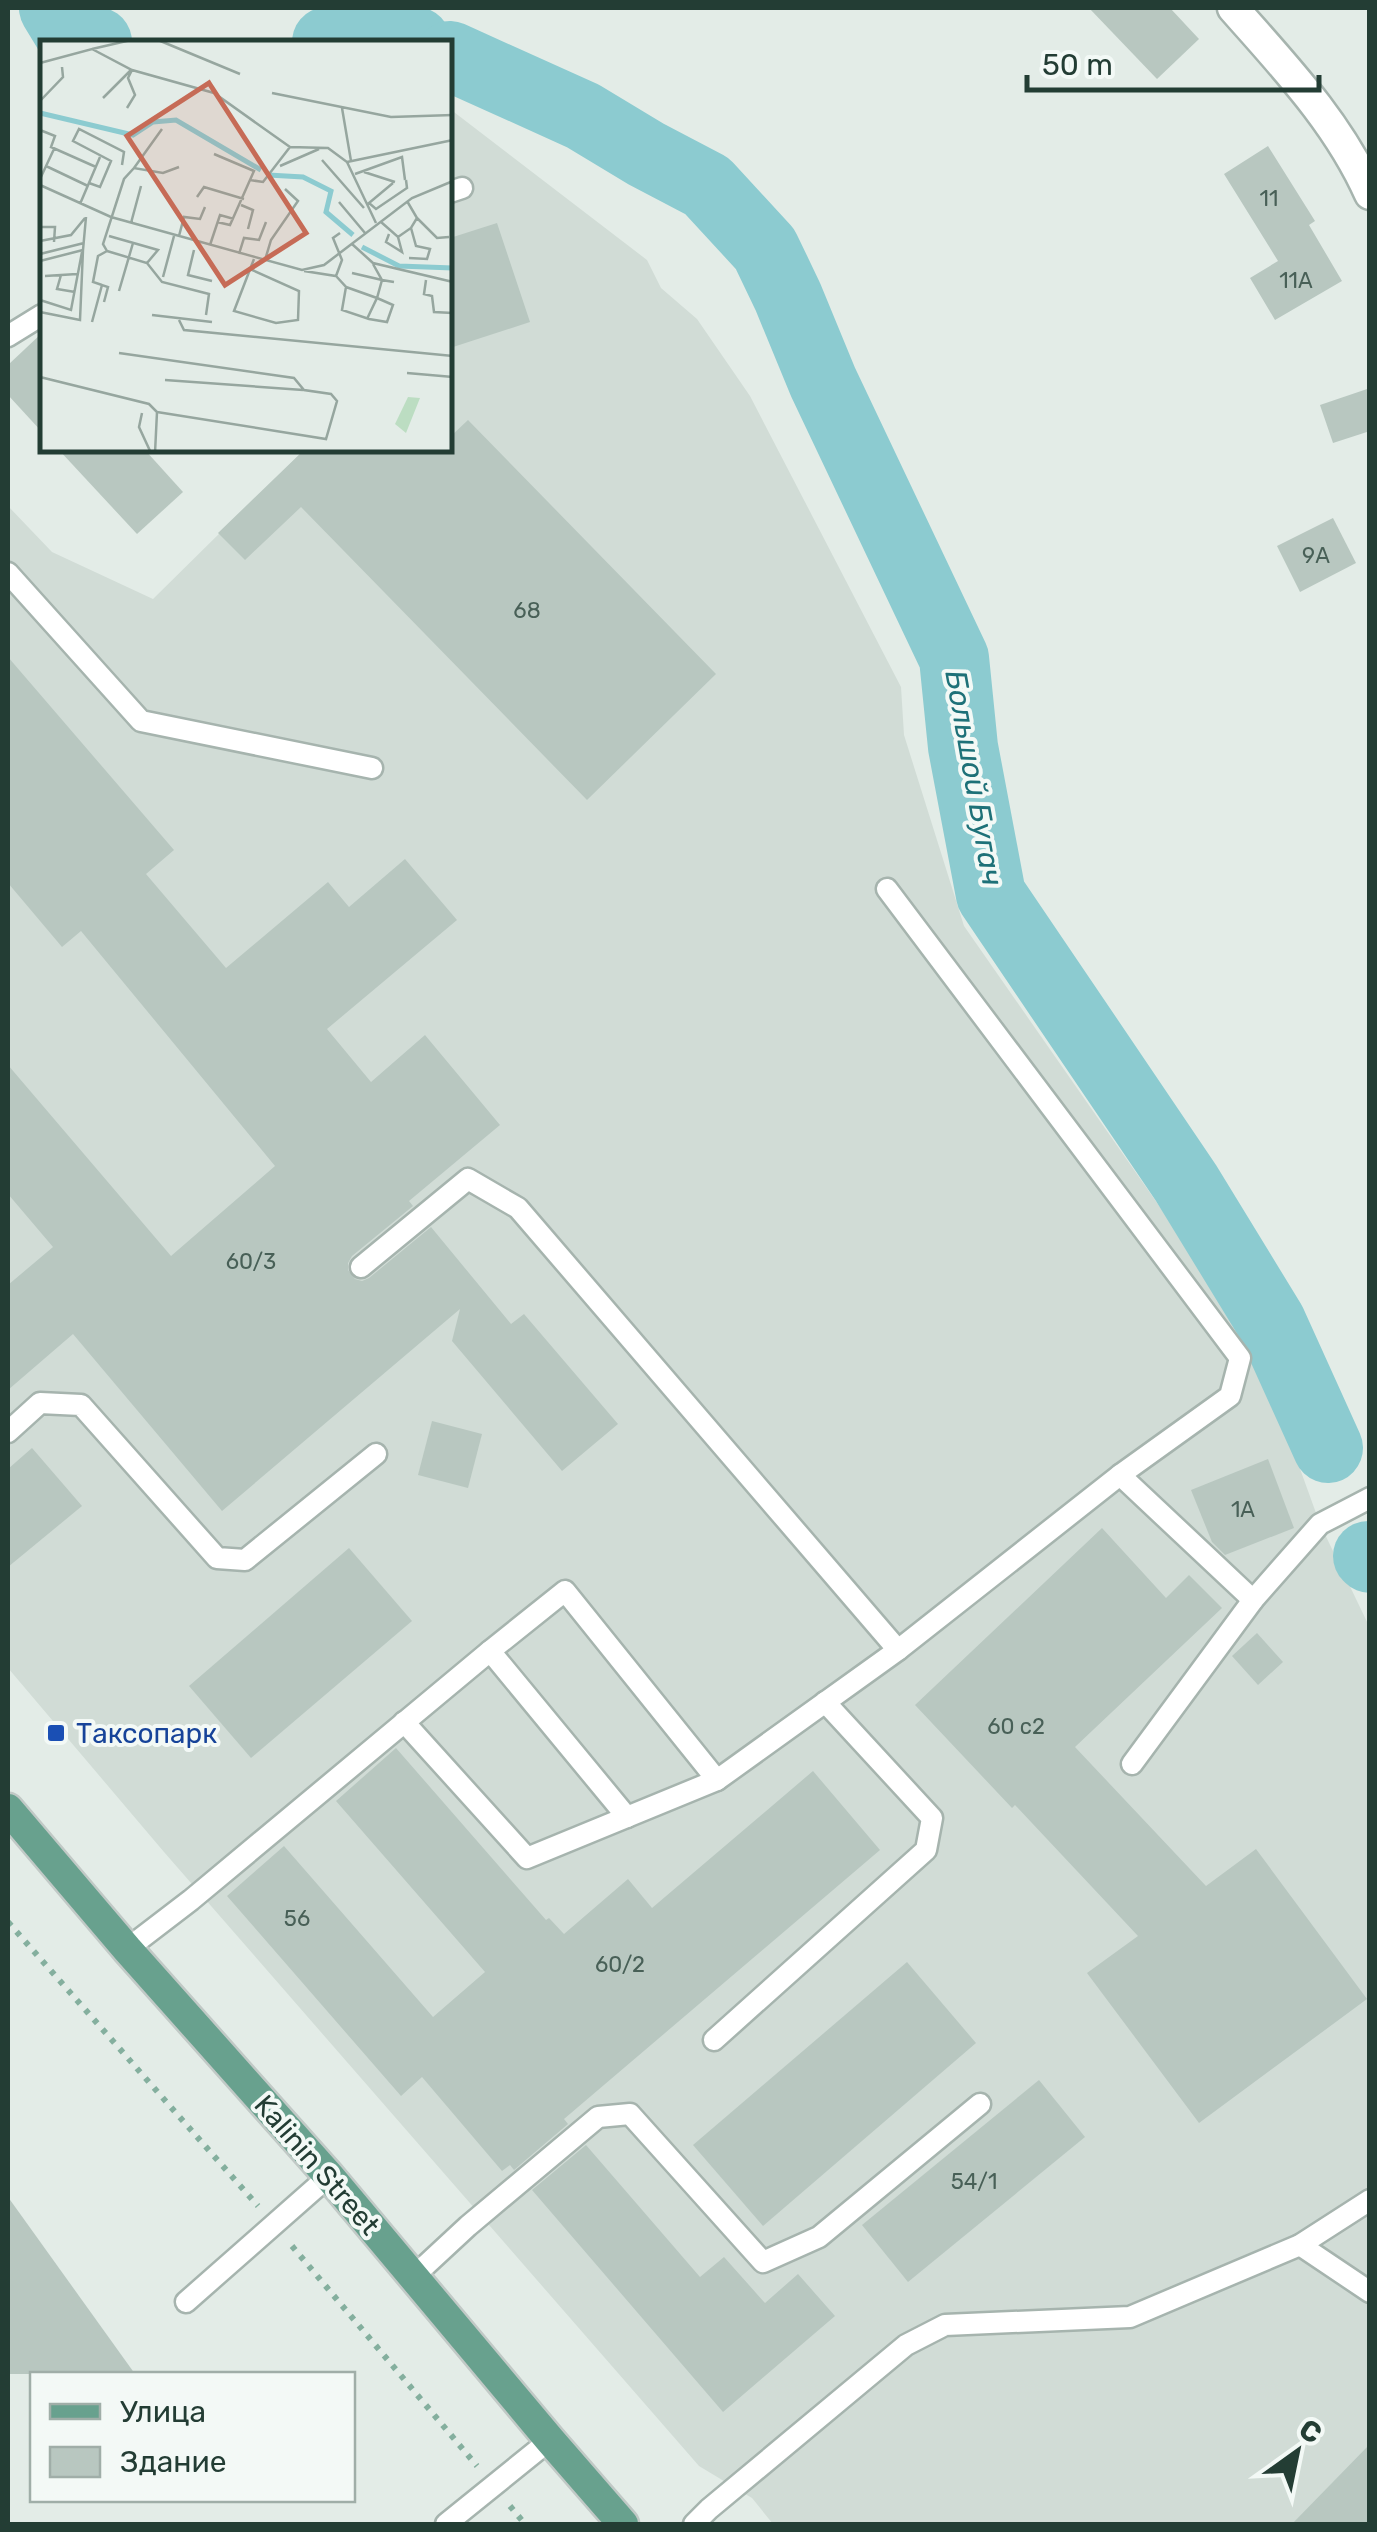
<svg xmlns="http://www.w3.org/2000/svg" width="1377" height="2532" font-family="Rubik,sans-serif">
<style>
.built{fill:#d1dcd6}
.lines{fill:none;stroke-linecap:round;stroke-linejoin:round}
.river{stroke:#8ccbd0;stroke-width:70}
.building{fill:#b8c7c0}
.service-casing{stroke:#a6b4ae;stroke-width:25}
.minor-casing{stroke:#a6b4ae;stroke-width:35}
.primary-casing{stroke:#c1c9c6;stroke-width:35}
.path{stroke:#84af9e;stroke-width:6;stroke-dasharray:5 8;stroke-linecap:butt}
.service{stroke:#fff;stroke-width:20}
.minor{stroke:#fff;stroke-width:30}
.primary{stroke:#68a18e;stroke-width:30}
.transit-dot{fill:#1a4fb4;stroke:#f3f9f6;stroke-width:4}
.labels{text-anchor:middle;dominant-baseline:central;stroke-width:8;stroke-linejoin:round;paint-order:stroke}
.number-label{font-size:22px;fill:#486057}
.transit-label{font-size:28px;fill:#164399;stroke:#f3f9f6;text-anchor:start}
.street-label{font-size:28px;fill:#233d34;stroke:#f3f9f6}
.water-label{font-size:30px;font-style:italic;fill:#1e7178;stroke:#f3f9f6}
.inset-river{fill:none;stroke:#8ccbd0;stroke-width:5}
.inset-road{fill:none;stroke:#96a69f;stroke-width:2.5}
.view{fill:#c66b56;fill-opacity:0.15;stroke:#c66b56;stroke-width:5}
.inset-edge{fill:none;stroke:#233d34;stroke-width:5}
</style>
<rect width="100%" height="100%" fill="#e3ece7"/>
<path class="built" d="M450,109l197,151 14,28 36,31 53,77 151,291 3,48 60,191 290,416 66,182 49,102v898h-596l-21,-26 -53,-32 -535,-614 -156,-184v-1162l44,46 101,47 151,-149h146z"/>
<g class="lines">
<g class="river">
<path d="M54,8l17,28 26,6"/>
<path d="M327,42l75,-6 14,6"/>
<path d="M450,56l133,60 63,38 61,32 58,63 23,48 35,85 131,276 9,89 28,148 195,288 85,139 57,126"/>
<path d="M1368,1556l2,2"/>
</g>
</g>
<g class="building">
<path d="M1089,8h81l29,31 -42,40z"/>
<path d="M1268,146l47,75 -6,4 33,56 -67,39 -25,-42 28,-17 -54,-87z"/>
<path d="M497,223l33,99 -80,26v-110z"/>
<path d="M42,333v99l-34,-37v-30z"/>
<path d="M1370,388v43l-37,12 -13,-38z"/>
<path d="M468,420l248,254 -129,126 -286,-293 -56,53 -27,-27 86,-83h146v-13z"/>
<path d="M59,450h86l38,42 -46,42z"/>
<path d="M1333,518l23,45 -56,29 -23,-46z"/>
<path d="M8,657l166,193 -28,24 80,94 102,-86 21,25 56,-48 52,61 -130,109 44,53 54,-47 75,90 -91,76 4,5 -61,50 -4,7v7l7,9 7,2 7,-3 62,-51 80,97 13,-10 94,110 -56,47 -110,-130 8,-32 -238,202 -149,-177 -65,56v-105l45,-38 -45,-53v-129l163,191 104,-90 -194,-235 -19,16 -54,-64z"/>
<path d="M432,1421l50,13 -14,54 -50,-13z"/>
<path d="M32,1448l50,58 -74,61v-98z"/>
<path d="M1268,1459l26,69 -69,27 -13,-13 -21,-52z"/>
<path d="M1102,1528l64,70 23,-23 33,33 -147,139 131,139 50,-37 111,150 -168,124 -112,-150 51,-37 -123,-131 -3,3 -97,-103z"/>
<path d="M349,1548l63,73 -161,137 -62,-72z"/>
<path d="M1257,1633l26,29 -25,23 -26,-29z"/>
<path d="M396,1748l150,172 3,-2 15,16 64,-55 24,29 161,-137 67,79 -316,269 4,5 -54,46 -4,-5 -8,6 -80,-94 -21,19 -174,-200 57,-50 149,171 52,-45 -149,-171z"/>
<path d="M907,1962l69,81 -213,183 -70,-81z"/>
<path d="M1039,2080l46,57 -177,145 -46,-57z"/>
<path d="M586,2145l114,132 24,-20 41,46 33,-29 37,42 -112,96 -191,-222z"/>
<path d="M8,2197l127,177h-127z"/>
<path d="M1370,2444v80h-78z"/>
</g>
<g class="lines">
<g class="service-casing">
<g id="service">
<path d="M450,192l12,-4"/>
<path d="M8,336l34,-21"/>
<path d="M8,573l133,148 231,47"/>
<path d="M361,1267l107,-88 50,29 380,442"/>
<path d="M8,1432l32,-29 41,2 136,153 28,2 131,-106"/>
<path d="M1120,1475l133,125 67,-76 50,-26"/>
<path d="M490,1651l75,-60 152,189"/>
<path d="M404,1722l123,136 190,-78 181,-130 222,-175 110,-79 10,-38 -353,-469"/>
<path d="M1132,1764l121,-164"/>
<path d="M127,1949l64,-49 299,-249 137,166"/>
<path d="M714,2040l212,-190 6,-32 -107,-116"/>
<path d="M1300,2245l70,47"/>
<path d="M413,2277l55,-51 130,-109 32,-3 133,148 56,-25 161,-133"/>
<path d="M186,2302l143,-126"/>
<path d="M446,2524l104,-84"/>
<path d="M694,2524l15,-15 197,-164 39,-20 185,-8 170,-72 70,-45"/>
</g>
</g>
<g class="minor-casing">
<path id="minor" d="M1233,8c51,58 105,114 137,186"/>
</g>
<g class="primary-casing">
<path id="primary" d="M8,1809l119,140 202,227 221,264 73,84"/>
</g>
<g class="path">
<path d="M8,1922l250,284"/>
<path d="M292,2246l185,220"/>
<path d="M510,2506l15,18"/>
</g>
<use href="#service" class="service"/>
<use href="#minor" class="minor"/>
<use href="#primary" class="primary"/>
</g>
<rect class="transit-dot" x="46" y="1723" width="20" height="20" rx="5"/>
<g class="labels">
<g class="number-label">
<text x="1269" y="198">11</text>
<text x="1296" y="280">11А</text>
<text x="1316" y="555">9А</text>
<text x="527" y="610">68</text>
<text x="251" y="1261">60/3</text>
<text x="1243" y="1509">1А</text>
<text x="1016" y="1726">60 с2</text>
<text x="297" y="1918">56</text>
<text x="620" y="1964">60/2</text>
<text x="974" y="2181">54/1</text>
</g>
<g class="transit-label">
<text x="76" y="1733">Таксопарк</text>
</g>
<g class="street-label">
<text transform="translate(317 2165) rotate(49)">Kalinin Street</text>
</g>
<g class="water-label">
<text transform="translate(974 778) rotate(80)">Большой Бугач</text>
</g>
</g>
<g transform="translate(40 40)">
<rect width="412" height="412" fill="#e3ece7"/>
<path d="M368,357l12,1 -14,35 -11,-9z" fill="#bcddc2"/>
<path class="inset-river" d="M0,73l93,22 20,-13 23,-2 85,50M228,135l35,2 28,14 -5,21 27,23M322,207l37,19 54,2"/>
<path class="inset-road" d="M118,0l82,34M52,9l39,-9M0,23l52,-14 40,21 82,23 76,54M232,53l119,24 62,-2M63,58l28,-28M0,61l23,-24 -1,-10M87,68l8,-13 -7,-17 4,-8M302,68l9,53M0,90l15,6 -4,11 45,20M174,114l40,17 -24,54 -13,-3M282,120l42,48M307,122l106,-22M6,126l42,20M240,126l39,-17M94,128l28,-39M324,132l31,10M315,134l47,-17 3,23M0,139l14,-30M210,140l13,2 27,-35 38,1 19,14 29,61M49,143l11,4 11,-26 -38,-20 6,-12 45,23 -2,13M353,143l-24,20 7,6 31,-21 -1,-8M0,145l71,32 191,53 22,-5 88,-67 41,-17M157,157l7,-10 40,12M299,162l26,31M40,164l20,-47M201,165l12,5 -5,19M377,178l20,20 12,-1M341,182l17,15 13,-9 6,-10 -10,-17M91,183l10,-37M0,187h15l-1,15M349,194l-3,8 16,10 -4,-15M69,196l49,14 -11,13M139,196l5,-19 16,2 5,-12M0,201l31,-6 14,-17M312,204l21,19 80,19M170,205l10,-30 14,4M154,210l-6,25 24,6M67,211l40,12 15,19 47,12 -3,21M67,211l-4,-7 21,-65 10,-11 29,5 16,-6M0,214l44,-11M199,214l5,-16 15,2 7,-18M369,218l18,1 3,-10 -14,-3 -5,-18M225,220l6,-20 27,-39 -13,-12M0,221l43,-11 3,-33M333,224l9,16 12,2M210,229l49,22 -1,29 -22,3 -42,-12 20,-52M264,231l32,5 6,-16 -9,-22 7,-5M21,235l-4,14 18,3M5,236l32,-2M296,236l10,11 -4,23 27,9 18,3 6,-17 -16,-7 -10,21M123,237l11,-41M386,240l-2,14 8,2 2,16 19,1M62,245l-9,-3 5,-26 9,-5M306,247l31,11 5,-18 -30,-7M79,251l14,-48M0,260l31,10 11,-58M0,272l40,8 3,-70M112,275l60,7M139,280l5,10 269,26M52,282l10,-37 6,2 -4,15M79,313l175,25 10,12 27,4 6,7 -11,38 -169,-27M367,333l46,4M0,337l109,27 8,8 -2,41M125,340l138,10M102,373l-3,14 12,26"/>
<path class="view" d="M169,43l97,150 -81,52 -98,-149z"/>
<rect width="412" height="412" class="inset-edge"/>
</g>
<rect width="1377" height="2532" fill="none" stroke="#233d34" stroke-width="20"/>
<rect x="30" y="2372" width="325" height="130" fill="#f3f9f6" stroke="#a0aea8" stroke-width="2.5"/>
<rect x="50" y="2404" width="50" height="15" fill="#68a18e" stroke="#a0aea8" stroke-width="2.5"/>
<text x="120" y="2422" font-size="30" fill="#233d34">Улица</text>
<rect x="50" y="2447" width="50" height="30" fill="#b8c7c0" stroke="#a0aea8" stroke-width="2.5"/>
<text x="120" y="2472" font-size="30" fill="#233d34">Здание</text>
<g transform="translate(1297 2452) rotate(33)" stroke="#f3f9f6" stroke-width="8" paint-order="stroke">
<path d="M0-8L18 38L0 25L-18 38Z" fill="#233d34"/>
<text y="-15" font-size="28" font-weight="bold" text-anchor="middle" fill="#233d34">С</text>
</g>
<path d="M1027 75v15h292v-15" fill="none" stroke="#233d34" stroke-width="5"/>
<text x="1042" y="75" font-size="30" fill="#233d34" stroke="#f3f9f6" stroke-width="8" paint-order="stroke">50 m</text>
</svg>
